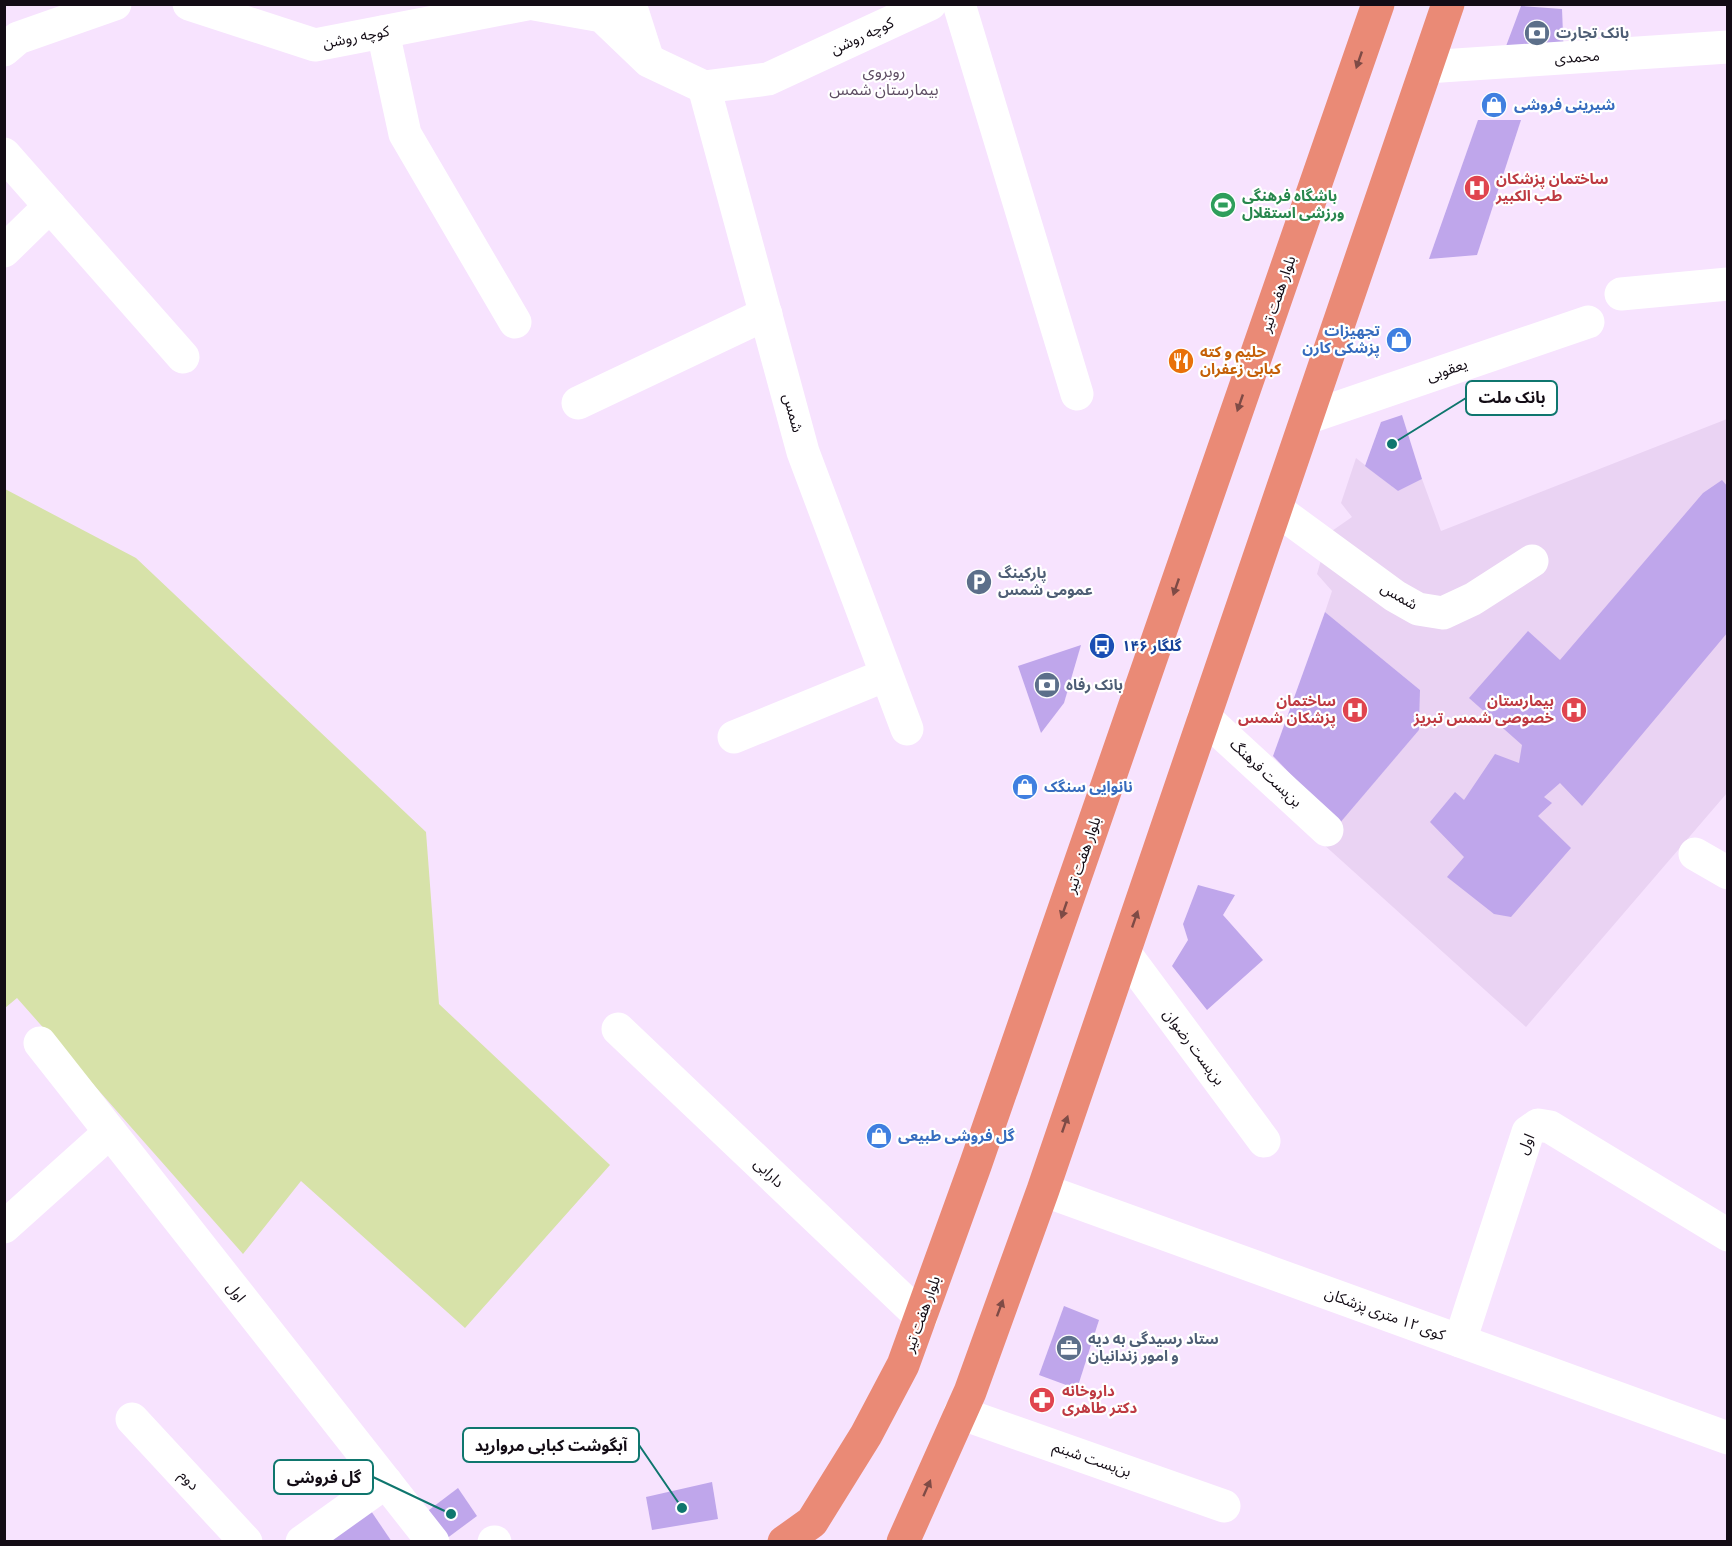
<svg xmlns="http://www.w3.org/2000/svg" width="1732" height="1546" font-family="Signika,'Noto Sans Arabic',sans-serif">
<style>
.built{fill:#ead3f3}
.green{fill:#d7e2a9}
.building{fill:#bfa6eb}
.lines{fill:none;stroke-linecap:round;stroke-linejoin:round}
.minor{stroke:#fff;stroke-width:33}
.highway{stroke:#ea8a76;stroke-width:33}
.oneway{fill:#7e4b46}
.labels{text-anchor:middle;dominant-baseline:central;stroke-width:4.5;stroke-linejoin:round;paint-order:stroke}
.service-label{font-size:15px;font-weight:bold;fill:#4e5e75;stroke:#fff;text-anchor:start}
.street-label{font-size:15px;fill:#130c15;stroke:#fff}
.shop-label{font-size:15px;font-weight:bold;fill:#366cbe;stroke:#fff;text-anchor:start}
.health-label{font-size:15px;font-weight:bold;fill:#be3a42;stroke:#fff;text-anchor:start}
.leisure-label{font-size:15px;font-weight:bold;fill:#27864d;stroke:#fff;text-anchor:start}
.food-label{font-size:15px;font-weight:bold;fill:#c56008;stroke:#fff;text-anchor:start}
.transit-label{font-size:15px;font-weight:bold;fill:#164399;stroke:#fff;text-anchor:start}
.neighbourhood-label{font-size:16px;fill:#5e4d63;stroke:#fff}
.leader{fill:none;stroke:#0f766e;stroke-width:2}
.callout-dot{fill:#0f766e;stroke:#fff;stroke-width:2}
.callout{fill:#fff;stroke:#0f766e;stroke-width:2}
.callout-label{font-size:16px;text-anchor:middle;font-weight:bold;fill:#130c15}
</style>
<rect width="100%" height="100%" fill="#f7e3fe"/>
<path class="built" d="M1727,419v374l-201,234 -204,-184 97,-113 1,-40 -95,-78 7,-21 -15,-17 12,-41 23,-16 -11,-14 15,-45 42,33 24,-12 19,52z"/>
<path class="green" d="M5,489l131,69 290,274 13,172 171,161 -145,163 -164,-147 -58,73 -226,-256 -12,10z"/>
<g class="building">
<path d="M1521,6l41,3 2,49 -62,-1z"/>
<path d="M1478,120h43l-44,135 -48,4z"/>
<path d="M1402,415l20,64 -24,12 -33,-25 16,-44z"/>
<path d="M1722,480l6,7v145l-146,174 -22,-23 -16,14 8,6 -14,13 33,32 -60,69 -17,-3 -47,-37 17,-20 -34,-35 25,-30 9,8 31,-46 24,9 3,-18 -53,-47 59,-67 32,29 143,-167z"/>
<path d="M1325,612l95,78 -1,40 -80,94 -66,-68z"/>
<path d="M1081,645l-17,58 -23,30 -23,-67z"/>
<path d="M1198,885l37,10 -12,20 40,45 -56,50 -35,-44 16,-26 -5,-16z"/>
<path d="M1064,1306l35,14 -22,69 -38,-14z"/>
<path d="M712,1482l6,37 -66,11 -6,-33z"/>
<path d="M458,1488l19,28 -31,23 -21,-26z"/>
<path d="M369,1508l23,34h-68z"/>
</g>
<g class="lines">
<g class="minor">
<path d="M189,4l126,41 212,-41"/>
<path d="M534,4l68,12 47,45 55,26 64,-8 162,-75"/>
<path d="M630,4l17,53"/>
<path d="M959,4l118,390"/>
<path d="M383,32l22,102 110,188"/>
<path d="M4,50l14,-12 97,-34"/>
<path d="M1426,67l302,-20"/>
<path d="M704,87l99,365 104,277"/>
<path d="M4,154l179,203"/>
<path d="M4,251l46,-45"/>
<path d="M1621,294l107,-10"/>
<path d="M578,403l188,-89"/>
<path d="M1307,418l281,-96"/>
<path d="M1276,509l119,87 23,13 25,4 30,-14 59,-38"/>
<path d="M1204,717l123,113"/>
<path d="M734,737l152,-62"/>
<path d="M1695,854l33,19"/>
<path d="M1124,952l140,189"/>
<path d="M618,1029l303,288"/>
<path d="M40,1043l393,499"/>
<path d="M1043,1190l685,248"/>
<path d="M4,1227l106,-95"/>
<path d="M1460,1341l68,-209 10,-7 12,2 178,108"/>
<path d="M960,1413l264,93"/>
<path d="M132,1419l114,123"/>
<path d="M302,1542l84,-60"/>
<path d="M494,1542h1"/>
</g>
<g class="highway">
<path d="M784,1542l28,-20 54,-87 37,-70 72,-199 403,-1162"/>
<path d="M903,1542l67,-150 73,-202 405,-1186"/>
</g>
</g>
<defs><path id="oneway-solid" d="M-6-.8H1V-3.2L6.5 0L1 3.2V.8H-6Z" transform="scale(1.5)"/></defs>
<g class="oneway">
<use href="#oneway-solid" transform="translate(1359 60) rotate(109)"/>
<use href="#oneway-solid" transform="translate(1240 403) rotate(109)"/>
<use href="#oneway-solid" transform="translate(1176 587) rotate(109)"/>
<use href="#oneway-solid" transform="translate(1064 910) rotate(109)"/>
<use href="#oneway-solid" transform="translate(1135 919) rotate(-71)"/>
<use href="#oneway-solid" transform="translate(1065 1124) rotate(-71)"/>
<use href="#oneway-solid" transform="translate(1000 1308) rotate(-70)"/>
<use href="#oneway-solid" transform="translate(927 1488) rotate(-66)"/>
</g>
<defs>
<g id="bank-disc" transform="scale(1.35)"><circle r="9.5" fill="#5c6f8a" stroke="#fff"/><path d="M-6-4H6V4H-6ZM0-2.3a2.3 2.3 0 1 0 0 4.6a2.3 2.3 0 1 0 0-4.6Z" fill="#fff"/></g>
<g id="shop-disc" transform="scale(1.35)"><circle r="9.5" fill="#3f7fe0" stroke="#fff"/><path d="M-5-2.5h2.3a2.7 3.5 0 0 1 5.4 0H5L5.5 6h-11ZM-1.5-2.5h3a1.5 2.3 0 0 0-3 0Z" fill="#fff"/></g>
<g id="hospital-disc" transform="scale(1.35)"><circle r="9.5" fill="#e0444e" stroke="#fff"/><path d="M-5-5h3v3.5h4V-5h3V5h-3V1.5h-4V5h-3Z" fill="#fff"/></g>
<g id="stadium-disc" transform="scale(1.35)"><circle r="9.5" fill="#2e9e5b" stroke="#fff"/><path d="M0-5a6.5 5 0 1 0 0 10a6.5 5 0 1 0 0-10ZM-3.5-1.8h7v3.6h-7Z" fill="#fff"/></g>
<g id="restaurant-disc" transform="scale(1.35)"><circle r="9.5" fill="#e8710a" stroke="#fff"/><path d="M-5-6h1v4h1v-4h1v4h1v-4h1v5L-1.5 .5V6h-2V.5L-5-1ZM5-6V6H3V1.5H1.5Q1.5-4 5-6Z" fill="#fff"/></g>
<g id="parking-disc" transform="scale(1.35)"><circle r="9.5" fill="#5c6f8a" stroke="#fff"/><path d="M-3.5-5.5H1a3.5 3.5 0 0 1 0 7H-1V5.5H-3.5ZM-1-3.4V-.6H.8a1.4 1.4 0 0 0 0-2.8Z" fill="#fff"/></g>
<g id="bus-disc" transform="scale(1.35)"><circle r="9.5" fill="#1a4fb4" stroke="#fff"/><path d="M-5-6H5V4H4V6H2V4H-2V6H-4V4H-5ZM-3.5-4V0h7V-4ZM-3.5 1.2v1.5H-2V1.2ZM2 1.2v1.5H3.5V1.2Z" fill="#fff"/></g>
<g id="office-disc" transform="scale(1.35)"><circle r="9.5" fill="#5c6f8a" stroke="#fff"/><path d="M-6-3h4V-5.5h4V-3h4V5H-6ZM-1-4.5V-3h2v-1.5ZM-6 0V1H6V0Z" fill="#fff"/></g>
<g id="pharmacy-disc" transform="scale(1.35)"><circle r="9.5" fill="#e0444e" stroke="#fff"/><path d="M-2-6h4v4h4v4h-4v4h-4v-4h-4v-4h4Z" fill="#fff"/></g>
</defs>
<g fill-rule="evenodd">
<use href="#bank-disc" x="1537" y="33"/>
<use href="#shop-disc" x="1494" y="105"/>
<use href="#hospital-disc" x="1477" y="188"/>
<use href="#stadium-disc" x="1223" y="205"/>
<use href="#shop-disc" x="1399" y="340"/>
<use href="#restaurant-disc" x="1181" y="361"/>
<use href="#parking-disc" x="979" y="582"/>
<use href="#bus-disc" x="1102" y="646"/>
<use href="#bank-disc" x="1047" y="685"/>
<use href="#hospital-disc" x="1355" y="710"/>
<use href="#hospital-disc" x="1574" y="710"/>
<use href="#shop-disc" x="1025" y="787"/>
<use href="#shop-disc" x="879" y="1136"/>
<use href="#office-disc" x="1069" y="1348"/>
<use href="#pharmacy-disc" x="1042" y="1400"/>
</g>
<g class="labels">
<g class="service-label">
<text x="1556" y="33">بانک تجارت</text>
<text x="998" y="573">پارکینگ<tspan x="998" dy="17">عمومی شمس</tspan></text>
<text x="1066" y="685">بانک رفاه</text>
<text x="1088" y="1339">ستاد رسیدگی به دیه<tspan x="1088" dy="17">و امور زندانیان</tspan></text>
</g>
<g class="street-label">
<text transform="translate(862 36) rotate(-25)">کوچه روشن</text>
<text transform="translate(356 37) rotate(-11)">کوچه روشن</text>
<text transform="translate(1577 57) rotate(-4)">محمدی</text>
<text transform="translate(1278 294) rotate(-71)">بلوار هفت تیر</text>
<text transform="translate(1447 370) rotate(-19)">یعقوبی</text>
<text transform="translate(793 413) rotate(75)">شمس</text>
<text transform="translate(1399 596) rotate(30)">شمس</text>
<text transform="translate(1266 773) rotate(43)">بن‌بست فرهنگ</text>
<text transform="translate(1083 855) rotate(-71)">بلوار هفت تیر</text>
<text transform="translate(1194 1047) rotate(53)">بن‌بست رضوان</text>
<text transform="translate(1526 1144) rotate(-66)">اول</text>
<text transform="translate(769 1173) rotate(44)">دارابی</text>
<text transform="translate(236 1292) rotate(52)">اول</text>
<text transform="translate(922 1314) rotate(-70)">بلوار هفت تیر</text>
<text transform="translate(1385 1314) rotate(20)">کوی ۱۲ متری پزشکان</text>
<text transform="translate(1092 1459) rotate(19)">بن‌بست شبنم</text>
<text transform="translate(189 1480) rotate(47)">دوم</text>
</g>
<g class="shop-label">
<text x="1514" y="105">شیرینی فروشی</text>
<text x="1380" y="331" text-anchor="end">تجهیزات<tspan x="1380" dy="17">پزشکی کارن</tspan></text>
<text x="1044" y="787">نانوایی سنگک</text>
<text x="898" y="1136">گل فروشی طبیعی</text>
</g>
<g class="health-label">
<text x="1496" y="179">ساختمان پزشکان<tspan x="1496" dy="17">طب الکبیر</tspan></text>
<text x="1336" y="701" text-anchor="end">ساختمان<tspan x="1336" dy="17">پزشکان شمس</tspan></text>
<text x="1554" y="701" text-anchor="end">بیمارستان<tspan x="1554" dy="17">خصوصی شمس تبریز</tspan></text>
<text x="1062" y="1391">داروخانه<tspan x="1062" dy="17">دکتر طاهری</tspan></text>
</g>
<g class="leisure-label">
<text x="1242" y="196">باشگاه فرهنگی<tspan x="1242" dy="17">ورزشی استقلال</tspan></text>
</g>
<g class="food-label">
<text x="1200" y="352">حلیم و کته<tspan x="1200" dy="17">کبابی زعفران</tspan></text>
</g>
<g class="transit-label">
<text x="1122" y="646">گلگار ۱۴۶</text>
</g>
<g class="neighbourhood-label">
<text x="884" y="72">روبروی<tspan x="884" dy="18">بیمارستان شمس</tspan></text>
</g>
</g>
<path class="leader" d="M1392 444L1466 398M682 1508L639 1445M451 1514L373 1477"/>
<g class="callout-dot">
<circle cx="1392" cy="444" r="6"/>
<circle cx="682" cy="1508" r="6"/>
<circle cx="451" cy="1514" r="6"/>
</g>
<g class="callout">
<rect x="1466" y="381" width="91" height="34" rx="6"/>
<rect x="463" y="1428" width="176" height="34" rx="6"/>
<rect x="274" y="1460" width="99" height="34" rx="6"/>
</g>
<g class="callout-label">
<text x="1512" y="403">بانک ملت</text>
<text x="551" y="1451">آبگوشت کبابی مروارید</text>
<text x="324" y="1483">گل فروشی</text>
</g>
<rect width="1732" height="1546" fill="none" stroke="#130c15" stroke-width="12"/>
</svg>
